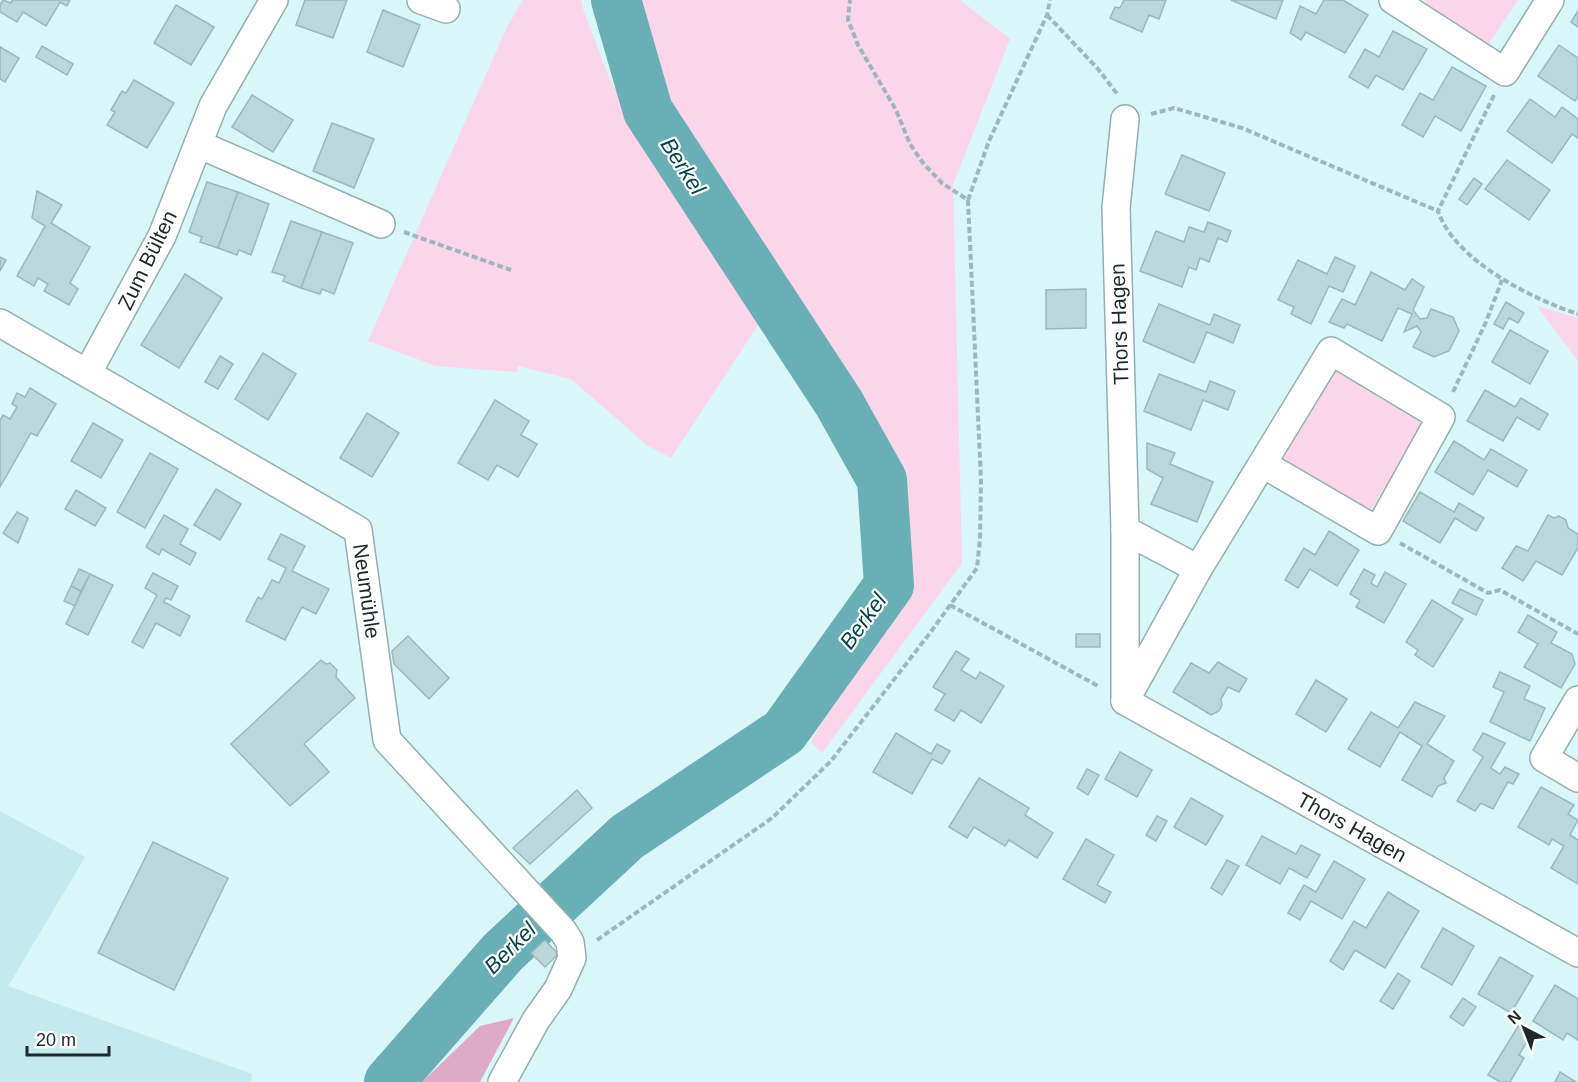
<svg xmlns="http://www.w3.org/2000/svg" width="1578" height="1082" font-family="Helvetica,sans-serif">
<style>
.built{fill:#c4e9ee}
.green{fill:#fbd6ea}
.forest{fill:#deabc7}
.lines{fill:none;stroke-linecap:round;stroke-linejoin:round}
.river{stroke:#6aafb6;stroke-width:50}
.building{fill:#bbd7da;stroke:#9db8bb;stroke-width:1.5}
.street-casing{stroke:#94afb2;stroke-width:30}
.path{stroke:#a0b7ba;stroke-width:4;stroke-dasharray:6 3;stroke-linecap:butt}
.street{stroke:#fff;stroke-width:27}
.labels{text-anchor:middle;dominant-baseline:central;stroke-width:4.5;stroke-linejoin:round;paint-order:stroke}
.street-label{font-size:21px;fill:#1d2829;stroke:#fff}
.water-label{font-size:22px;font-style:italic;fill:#00444a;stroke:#fff}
</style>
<rect width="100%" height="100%" fill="#d9f6f9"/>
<path class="built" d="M0,811l85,46 -77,129 244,88 -1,8h-251z"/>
<g class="green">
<path d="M523,0h58l2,9 27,71 34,63 53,77 63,102 -89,136 -23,-12 -77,-67 -53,-13 -1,6 -81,-6 -68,-25 139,-314z"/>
<path d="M625,0h335l50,39 -57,146 9,378 -140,190 -11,-11 85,-153 -6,-118 -231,-362z"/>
<path d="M1425,0h93l-30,45 -59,-37z"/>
<path d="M1537,306l41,12v43l-3,-4z"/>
<path d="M1334,368l95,58 -59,85 -93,-52z"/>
</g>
<path class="forest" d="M514,1018l-34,64h-58l58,-56z"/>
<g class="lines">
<path class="river" d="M389,1082l114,-130 124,-115 157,-105 105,-147 -7,-105 -43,-77 -191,-292 -32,-111"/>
</g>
<g class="building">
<path d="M3,0l8,3 1,-3h58l-3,6 -7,-4 -14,24 -23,-14 -6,10 -17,-10v-7z"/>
<path d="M305,0h42l-14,38 -37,-13z"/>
<path d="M1124,0h42l-7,19 -10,-4 -7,17 -32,-14 5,-11 5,1z"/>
<path d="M1231,0h52l-7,19z"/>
<path d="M1324,0h19l25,15 -23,38 -39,-21 -5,8 -11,-7 10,-27 16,8z"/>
<path d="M176,5l38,22 -23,38 -37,-22z"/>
<path d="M383,10l37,15 -17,42 -36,-15z"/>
<path d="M1578,11v16l-7,-5z"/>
<path d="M1393,31l34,18 -24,41 -27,-15 -8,13 -19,-11 16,-28 14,8z"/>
<path d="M1559,45l19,13v38l-3,5 -37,-25z"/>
<path d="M42,46l31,18 -6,11 -31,-18z"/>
<path d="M0,47l19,11 -14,24 -5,-3z"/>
<path d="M1452,67l34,19 -25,45 -26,-15 -12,21 -21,-12 18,-32 13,7z"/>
<path d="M134,80l40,23 -27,45 -40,-23 8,-13 -4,-2 11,-19 4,2z"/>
<path d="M252,95l41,25 -20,32 -41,-25z"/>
<path d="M1530,99l25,18 7,-10 16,12v19l-6,-4 -20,29 -45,-32z"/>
<path d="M332,123l42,16 -20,49 -41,-17z"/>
<path d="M1182,155l43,18 -16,38 -44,-17z"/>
<path d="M1507,160l43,30 -21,30 -44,-31z"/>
<path d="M1474,178l8,6 -15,21 -8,-6z"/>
<path d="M207,182l31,10 -20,56 -18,-6 2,-5 -13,-5z"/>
<path d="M37,191l25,14 -11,18 39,24 -20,36 8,6 -9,16 -25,-14 4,-7 -10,-6 -4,8 -17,-10 28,-50 -13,-8z"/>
<path d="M238,192l31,12 -18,51 -12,-5 -2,5 -19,-7z"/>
<path d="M291,221l31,11 -21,56 -18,-7 2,-5 -13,-4z"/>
<path d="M1208,222l23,9 -4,11 -9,-4 -9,24 -9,-4 -4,12 -7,-3 -7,20 -42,-16 16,-40 28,11 5,-15 15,5z"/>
<path d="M322,232l31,11 -19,51 -12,-5 -2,5 -19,-6z"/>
<path d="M0,257l6,3 -6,11z"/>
<path d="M1335,257l20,9 -12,26 -14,-6 -18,38 -20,-10 3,-7 -16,-7 20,-40 29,14z"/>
<path d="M1371,272l34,18 7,-11 12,8 -11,23 7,9 7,-1 4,-9 22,8 6,14 -10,20 -15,6 -21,-10 8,-15 -4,-6 -13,6 8,-18 -14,-6 -16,33 -35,-17 -3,4 -15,-6 13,-23 13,6z"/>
<path d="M185,274l37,24 -43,70 -38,-23z"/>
<path d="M1086,289v39l-40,1v-39z"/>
<path d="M1506,302l18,11 -6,10 -9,-5 -6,11 -9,-5z"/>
<path d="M1159,304l51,21 4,-11 26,11 -7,18 -26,-11 -13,31 -51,-22z"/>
<path d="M1510,330l38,21 -18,33 -38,-22z"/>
<path d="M263,353l33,21 -28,46 -33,-21z"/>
<path d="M220,356l13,8 -15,25 -13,-7z"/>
<path d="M1159,374l47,18 4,-11 25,10 -7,19 -25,-10 -12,30 -47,-19z"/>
<path d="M30,388l26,16 -19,32 -6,-3 -31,54v-66l3,-6 7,4 7,-12 -5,-3 5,-11 8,4z"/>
<path d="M1485,390l30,17 6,-9 27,16 -9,16 -22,-13 -14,24 -36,-20z"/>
<path d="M495,400l34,21 -8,14 16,9 -19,33 -21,-12 -9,15 -30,-17z"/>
<path d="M367,413l32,20 -27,44 -32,-19z"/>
<path d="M93,423l30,17 -22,38 -30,-17z"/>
<path d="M1454,441l30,19 7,-11 36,21 -10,17 -29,-17 -15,25 -38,-23z"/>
<path d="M1147,443l28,10 -5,11 43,18 -16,40 -46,-18 12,-26 -16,-9z"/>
<path d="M150,453l28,16 -33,59 -28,-16z"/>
<path d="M216,489l25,15 -21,36 -26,-15z"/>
<path d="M76,490l30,18 -11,18 -30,-17z"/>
<path d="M1420,492l34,20 5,-9 25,15 -8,13 -21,-13 -15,25 -37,-22z"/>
<path d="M17,512l11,6 -10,25 -15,-10z"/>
<path d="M164,515l24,14 -8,15 16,9 -6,12 -28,-16 -3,6 -13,-8z"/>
<path d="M1548,515l6,3 5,-2 7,4 2,8 10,6v14l-16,27 -26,-14 -13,20 -21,-13 14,-22 12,5z"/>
<path d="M1329,531l30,19 -22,36 -27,-17 -12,19 -13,-8 19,-32 11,7z"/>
<path d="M281,534l24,12 -13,25 37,18 -13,25 -14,-7 -17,33 -39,-19 12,-24 4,2 10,-19 7,3 7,-15 -18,-9z"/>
<path d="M79,569l11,5 -9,17 -10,-5z"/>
<path d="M1364,569l11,6 -4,8 6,4 8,-15 21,12 -22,39 -28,-16 4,-7 -10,-6z"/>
<path d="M153,573l25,13 -7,14 -5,-2 -2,4 26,14 -10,20 -24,-13 -13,25 -11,-6 25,-47 -12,-7z"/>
<path d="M90,574l23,11 -25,50 -22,-11z"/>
<path d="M71,586l10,5 -6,15 -11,-5z"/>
<path d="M1460,589l23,11 -7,15 -24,-12z"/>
<path d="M1432,600l31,19 -30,48 -18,-12 3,-5 -12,-8z"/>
<path d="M1528,615l29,17 -6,11 21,11 3,10 -14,24 -37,-21 14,-23 -20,-12z"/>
<rect x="1076" y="634" width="24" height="13"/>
<path d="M408,636l41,42 -20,21 -35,-35 -2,-13z"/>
<path d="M956,651l13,8 -8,11 15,9 4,-7 24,14 -23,37 -20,-13 -7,11 -19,-11 10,-16 -12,-7z"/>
<path d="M321,660l5,4 4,-1 7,7 -1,7 19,21 -51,46 25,28 -39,34 -59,-62z"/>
<path d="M1218,662l29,17 -8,13 -11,-5 -7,12 1,6 -3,6 -8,4 -38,-23 18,-29 18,10z"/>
<path d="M1500,672l30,14 -6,13 21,9 -15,33 -40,-19 14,-30 -11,-5z"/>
<path d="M1316,680l31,19 -21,33 -30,-18z"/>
<path d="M1415,702l30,14 -18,28 27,17 -10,17 2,5 -8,3 -6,11 -30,-17 20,-34 -22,-14 -20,35 -32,-18 23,-37 27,16z"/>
<path d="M896,733l35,21 6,-10 13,7 -8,13 -10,-5 -20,35 -39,-22z"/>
<path d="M1483,733l22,10 -14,25 9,6 5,-7 14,7 -6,10 -5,-2 -15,27 -12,-6 -6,8 -18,-10 26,-44 -10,-7z"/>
<path d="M1120,752l32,18 -15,27 -32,-18z"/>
<path d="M1087,769l12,6 -11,20 -11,-7z"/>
<path d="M979,778l50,30 -4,7 28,18 -16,25 -28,-18 -4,6 -31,-19 -7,11 -18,-11z"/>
<path d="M1541,787l33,18 -6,9 10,6 -8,15 8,5v44l-27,-16 13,-22 -12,-7 -3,6 -31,-18z"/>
<path d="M577,790l15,18 -62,56 -17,-16z"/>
<path d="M1191,798l32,18 -17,29 -32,-18z"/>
<path d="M1157,816l10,5 -11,20 -10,-6z"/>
<path d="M1262,836l34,18 5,-9 19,10 -13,23 -18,-10 -9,16 -34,-19z"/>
<path d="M1086,839l28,16 -17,30 14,7 -6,11 -42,-24z"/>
<path d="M153,842l75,36 -54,112 -76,-37z"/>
<path d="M1227,860l12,6 -17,29 -11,-7z"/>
<path d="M1334,861l31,18 -23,40 -31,-18 -11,19 -12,-7 16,-28 12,7z"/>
<path d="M1388,892l31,19 -34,57 -30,-18 -12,20 -13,-9 24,-40 12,7z"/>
<path d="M1443,928l31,18 -22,39 -31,-18z"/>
<path d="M545,940l13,14 -13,13 -14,-14z"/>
<path d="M1500,957l33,19 -22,37 -33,-19z"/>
<path d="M1398,973l12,8 -17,28 -13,-8z"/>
<path d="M1555,985l23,14v41l-11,-7 -4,7 -30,-19z"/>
<path d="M1463,998l13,9 -13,19 -13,-9z"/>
<path d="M1519,1025l13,8 -13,22 5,3 -14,24h-10l-12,-7z"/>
<path d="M1560,1072l16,10h-21z"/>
</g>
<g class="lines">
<g class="street-casing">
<g id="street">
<path d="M421,0l25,9"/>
<path d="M1393,0l112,72 45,-72"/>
<path d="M1125,119l-9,89 9,322v166"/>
<path d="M198,144l183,80"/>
<path d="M0,323l358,207 29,210 176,191 7,11 2,16 -14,31 -22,31 -34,62"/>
<path d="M88,372l74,-136 51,-130 61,-106"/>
<path d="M1125,530l73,39"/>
<path d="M1578,700l-34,58 34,20"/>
<path d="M1125,701l73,-132 133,-218 110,66 -63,114 -115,-67"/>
<path d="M1125,701l453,252"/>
</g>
</g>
<g class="path">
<path d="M1047,15l51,54 20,26"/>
<path d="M1494,95l-56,116c16,49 94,88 140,103"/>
<path d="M1151,114l23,-6 68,20 196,83"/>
<path d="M968,200l21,-59 58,-126 3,-15"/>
<path d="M404,232l107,38"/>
<path d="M1453,392l33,-70 16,-42"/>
<path d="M1400,543l88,50 12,-3 78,44"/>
<path d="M950,605l148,81"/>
<path d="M597,940l175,-122 59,-57 99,-128 47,-65 3,-29 1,-59 -13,-280 -26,-17 -19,-20 -13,-19 -14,-34 -38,-65 -10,-25 2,-20"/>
</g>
<use href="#street" class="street"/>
</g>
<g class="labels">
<g class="street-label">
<text transform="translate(147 260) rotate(-64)">Zum Bülten</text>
<text transform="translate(1119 324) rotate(-92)">Thors Hagen</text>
<text transform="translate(367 591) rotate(82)">Neumühle</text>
<text transform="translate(1352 827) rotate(29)">Thors Hagen</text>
</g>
<g class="water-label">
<text transform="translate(683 166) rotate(57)">Berkel</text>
<text transform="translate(863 621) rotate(-54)">Berkel</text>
<text transform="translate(510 948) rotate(-45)">Berkel</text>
</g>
</g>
<g transform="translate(1524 1028) rotate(318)" stroke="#ffffff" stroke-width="4.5" paint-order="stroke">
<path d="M0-4.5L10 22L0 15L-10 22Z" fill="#1d2829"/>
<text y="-9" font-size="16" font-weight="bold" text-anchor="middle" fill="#1d2829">N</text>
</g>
<path d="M27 1046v9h82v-9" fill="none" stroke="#1d2829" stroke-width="3"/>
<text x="36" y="1046" font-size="18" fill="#1d2829" stroke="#ffffff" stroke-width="4.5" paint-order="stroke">20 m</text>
</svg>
